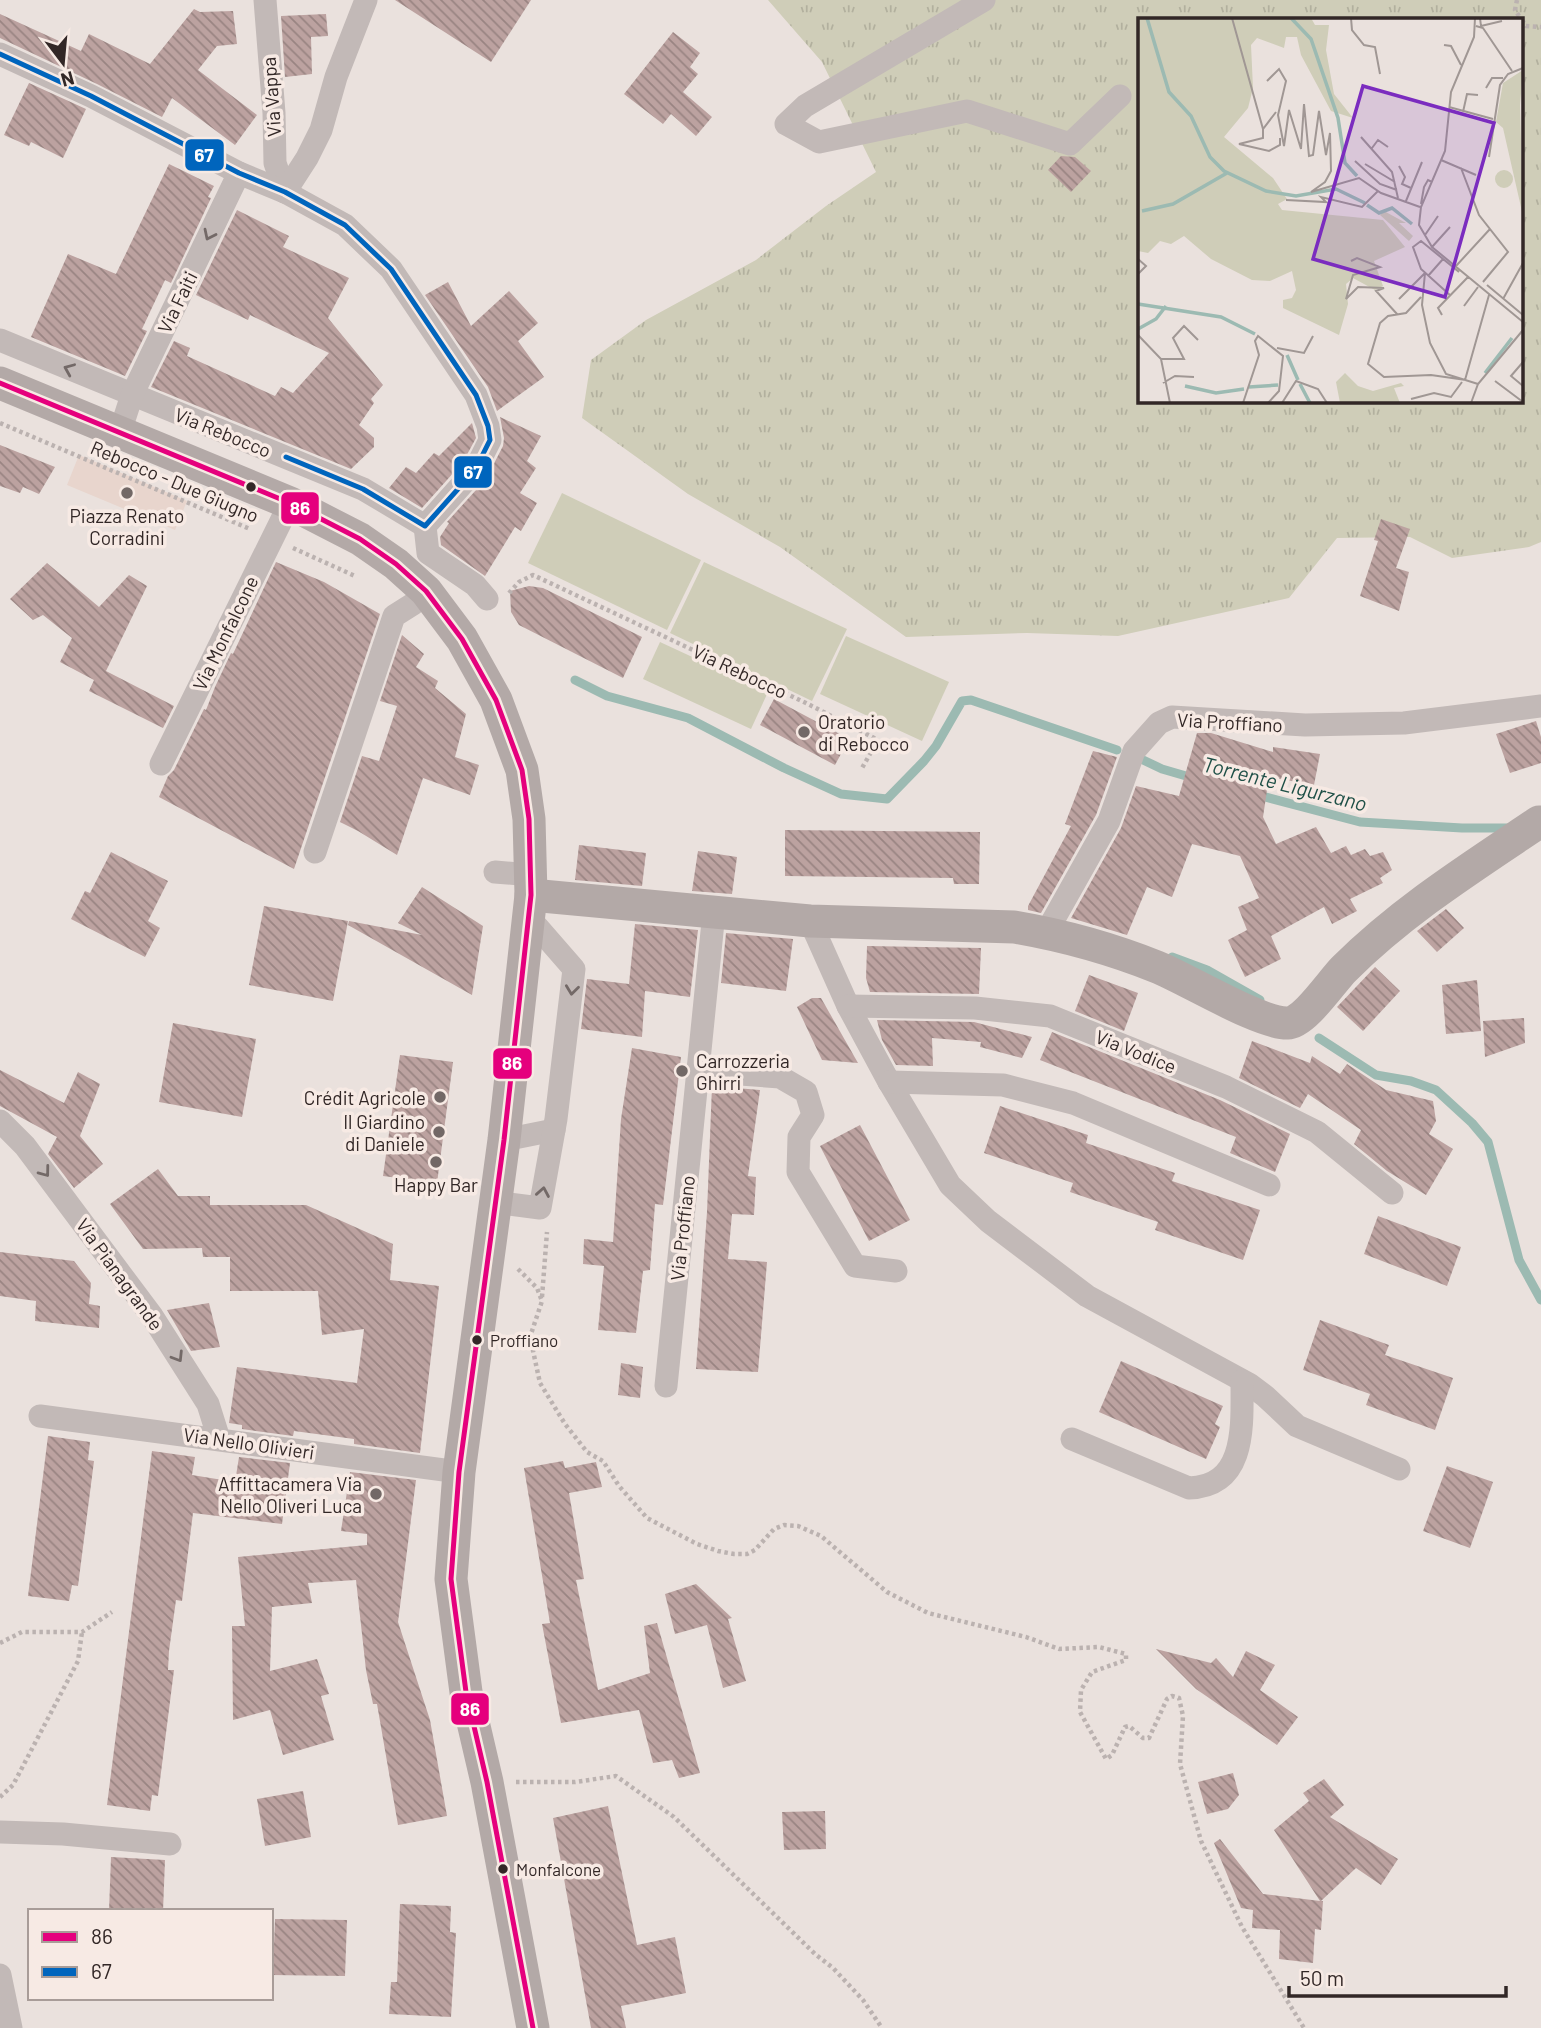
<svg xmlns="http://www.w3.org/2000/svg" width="1541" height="2028" font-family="Barlow,sans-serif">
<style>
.grass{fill:url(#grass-tufts);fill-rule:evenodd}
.park{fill:#cfcdb8}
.plaza{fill:#e8d5cd}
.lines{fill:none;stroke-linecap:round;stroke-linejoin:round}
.stream{stroke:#9cbab2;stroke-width:9}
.building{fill:url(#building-back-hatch)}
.path{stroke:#bbb2b0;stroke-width:4.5;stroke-dasharray:3.5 3.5;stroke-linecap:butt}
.street{stroke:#c2b9b7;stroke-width:23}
.secondary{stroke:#b3a9a7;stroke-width:33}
.bus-1-casing{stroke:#f7eae4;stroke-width:10}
.bus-2-casing{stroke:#f7eae4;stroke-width:10}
.bus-1{stroke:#e5007d;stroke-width:5}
.bus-2{stroke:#0065bd;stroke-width:5}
.oneway{stroke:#736967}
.bus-dot{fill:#322726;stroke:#f7eae4;stroke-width:2.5}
.poi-dot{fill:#726866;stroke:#f7eae4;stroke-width:2.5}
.labels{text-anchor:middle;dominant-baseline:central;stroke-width:7;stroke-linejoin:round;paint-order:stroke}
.bus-label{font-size:17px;fill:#322726;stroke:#f7eae4;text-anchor:start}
.street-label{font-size:19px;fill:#322726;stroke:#f7eae4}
.poi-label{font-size:19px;fill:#322726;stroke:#f7eae4;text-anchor:end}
.water-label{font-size:21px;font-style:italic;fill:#1f5047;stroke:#f7eae4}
.inset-river{fill:none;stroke:#9cbab2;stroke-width:3.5}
.inset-road{fill:none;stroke:#a09794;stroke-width:2}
.view{fill:#7b2cbf;fill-opacity:0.15;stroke:#7b2cbf;stroke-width:3.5}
.inset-edge{fill:none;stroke:#322726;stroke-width:3.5}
.line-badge{stroke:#f7eae4;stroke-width:2.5}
.badge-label{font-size:19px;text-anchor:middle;font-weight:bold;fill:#fff}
</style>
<defs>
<pattern id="grass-tufts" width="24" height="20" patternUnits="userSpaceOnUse" patternTransform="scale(1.75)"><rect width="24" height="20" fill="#cfcdb8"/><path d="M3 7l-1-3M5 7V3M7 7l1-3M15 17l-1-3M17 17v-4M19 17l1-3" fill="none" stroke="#b2b09e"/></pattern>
<pattern id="building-back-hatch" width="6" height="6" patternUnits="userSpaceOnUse" patternTransform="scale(1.75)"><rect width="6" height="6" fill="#bca2a0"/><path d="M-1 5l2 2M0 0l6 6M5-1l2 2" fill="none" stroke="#998482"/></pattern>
</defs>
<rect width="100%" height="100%" fill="#eae1dd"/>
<path class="grass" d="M768,0h773v542l-12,5 -77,11 -42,-21 -73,1 -48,60 -171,38 -91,-3 -121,4 -126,-90 -92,-53 -106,-76 9,-58 55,-40 110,-60 70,-54 50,-34 -54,-110zM1140,19h382v382h-382z"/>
<g class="park">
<path d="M562,493l139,67 -34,70 -139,-67z"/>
<path d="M704,562l143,67 -35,72 -142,-68z"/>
<path d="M846,636l103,46 -27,59 -102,-47z"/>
<path d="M660,642l108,50 -17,37 -108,-50z"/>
</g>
<path class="plaza" d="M79,455l108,46 -12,29 -108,-45z"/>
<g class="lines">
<g class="stream">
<path d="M575,680l32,16 81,22 96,50 57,26 46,5 37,-38 12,-15 26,-45 9,-1 146,50"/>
<path d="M1141,759l21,10 31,9"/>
<path d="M1254,794l106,28 102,6h48"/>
<path d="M1172,957l35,13 53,30"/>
<path d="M1319,1038l57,37 35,6 25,9 36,33 16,19 31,118 22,40"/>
</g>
</g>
<g class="building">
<path d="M395,0h136l-40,62z"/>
<path d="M194,9l6,3 33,-1 4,33 -20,2 -19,24 59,45 -22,30 -63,-47 -10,19 -65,-33 -97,-46v-24l81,37 8,-17 61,30z"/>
<path d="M326,14l2,22 -17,1 1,37 -27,3 -4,-61z"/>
<path d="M673,32l27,21 -10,14 8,7 -15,18 29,25 -16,19 -25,-22 -8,10 -39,-30z"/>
<path d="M29,83l57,26 -23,49 -32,-16 -2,4 -25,-11z"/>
<path d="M1061,156l14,1 16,14 -20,21 -23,-22z"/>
<path d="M169,164l45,22 -6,11 3,1 -40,85 -6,-3 -23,49 5,2 -22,45 -94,-39 37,-83 48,20z"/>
<path d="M237,210l52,26 -6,11 66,31 -21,40 55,67 -12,14 3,4 -15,22 15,13v9l-23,22 -200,-82 23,-46 16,7 -3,8 88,40 6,-9 12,6 36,-40 -79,-38 -2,5 -52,-25z"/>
<path d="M448,282l23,44 38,-35 29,32 -20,18 26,36 -47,34 -9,-24 -63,-92z"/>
<path d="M500,417l41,19 -14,25 9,7 -16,25 17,10 -16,28 -6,-4 -30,49 -44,-31 -1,-8 9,-14 -2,-1 39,-43 17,-33 1,-8z"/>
<path d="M472,423l4,15 -13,24 -41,46 -33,-20 17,-21 10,6 18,-20 5,3z"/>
<path d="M0,445l55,22 -16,27 -16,-7 -3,6 -20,-7z"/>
<path d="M1381,519l29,10 -14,39 13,4 -10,39 -39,-15 18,-55 -4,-1z"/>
<path d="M276,562l48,20 56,32 -86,255 -135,-72 9,-21 6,-6 30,-61 2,1 9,-23 16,-34 2,1z"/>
<path d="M47,563l52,44 30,-32 18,11 -41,85 68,35 -11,22 -74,-37 5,-11 -34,-18 12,-24 -29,-23 -10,5 -23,-21z"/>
<path d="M529,586l14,2 99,49 -19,41 -104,-53 -8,-13 -1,-21z"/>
<path d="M402,635l22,19 -8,13 22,14 -3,7 31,26 -11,43 24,8 -9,30 -47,-17 -26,77 -39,-24 -18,-9 22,-66 17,5 18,-55 -17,-5z"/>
<path d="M774,699l75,40 -14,26 -75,-40z"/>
<path d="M1536,721l5,16v26l-31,10 -14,-39z"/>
<path d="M1197,733h14l62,19v-5l47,7 -6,31 -45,-8 -6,40 13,27 40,-17 15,26 15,-7 5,9 14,-6 5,7 13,-4 9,18 -12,8 3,5 -33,16 7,12 -25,13 -8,-17 -53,29 10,23 -36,18 -17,-37 19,-10 -9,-23 21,-9 -19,-42 -48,-12 -20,53 -25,-10 -20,48 -56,-17 50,-90 15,-42 43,10z"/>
<path d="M1093,751l24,6 -21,58 -55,98 -13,-3v-4l43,-80 -6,-2z"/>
<path d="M785,830l195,2 -1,52h-25l-1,-6 -168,-2z"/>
<path d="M579,845l67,8 -4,33 -67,-6z"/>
<path d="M698,851l39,6 -5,37 -40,-3z"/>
<path d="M111,852l57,29 -20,40 12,7 -15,29 -74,-38 14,-28 5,2z"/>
<path d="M422,887l61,39 -11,69 -124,-70 1,-4 73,14 -24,-12z"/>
<path d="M264,906l84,15 -15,80 -84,-16z"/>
<path d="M1446,909l18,19 -27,24 -20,-21z"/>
<path d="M635,924l63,6 -8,67 -45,-6 -3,46 -61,-8 6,-50 42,5z"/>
<path d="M726,933l67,6 -7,52 -65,-8z"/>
<path d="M867,946l114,2 -2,46 -109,-2 -4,-14z"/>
<path d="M1375,967l25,24 -37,40 -26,-24z"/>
<path d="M1089,975l49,18 -14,38 -49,-20z"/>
<path d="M1477,980l4,51 -35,3 -4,-49z"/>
<path d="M812,998h9l37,65 -36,-3 -25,-53z"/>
<path d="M1524,1018l1,25 -40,14 -2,-36z"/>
<path d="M877,1020l97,2 58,15 -10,21 -42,-11 1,-5 -49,-4 1,28 -37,-1 -14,-25z"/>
<path d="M173,1023l83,16 -14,78 -83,-15z"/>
<path d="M1052,1032l168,68 70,34 -15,38 -45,-19 6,-16 -196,-77z"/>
<path d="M1252,1041l58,22 2,-7 28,18 7,-10 39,26 47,11 3,20 -7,13 24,15 -27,46 -39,-24 -33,-27 7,-14 -53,-36 -8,14 -61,-30z"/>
<path d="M632,1048l49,9 -18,148 -8,-1 -5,66 -7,1 -7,62 -38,-3 6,-64 -21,-2 1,-25 29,3 8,-123z"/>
<path d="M400,1055l53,7 -16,121 -54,-7z"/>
<path d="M0,1070l64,33 14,-31 22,12 -20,52 23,28 -29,24 -26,-34 9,-17 -57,-31z"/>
<path d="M712,1086l48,4 -12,86 8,1 -2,38 -22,-1 -4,45 39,3 -9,110 -62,-3 11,-157z"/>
<path d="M1000,1106l88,29 -2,8 89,30 -3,8 88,29 -17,50 -88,-30 3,-8 -88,-30 3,-9 -89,-30z"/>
<path d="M860,1125l50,95 -41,21 -49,-95z"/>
<path d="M158,1169l20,27h32v9h96l87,39 -3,36 49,6 -19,167 -66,-9v-5l-60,-8 -1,5 -51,-7v-4l-13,-2 8,-56 120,16 7,-54 -42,6 -4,-44h-88v-34h-27l-1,-9 -59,1 -33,-45z"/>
<path d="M1378,1216l83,31 -14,39 -83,-32z"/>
<path d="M0,1252l74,9 17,22 -2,21 11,2 -1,22 -64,-7 1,-20 -36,-5z"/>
<path d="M209,1303l11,44 -29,4 -24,-41z"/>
<path d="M1320,1320l69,25 -4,10 68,23 -18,52 -69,-25 4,-11 -67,-24z"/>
<path d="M1121,1361l102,45 -8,18 5,3 -14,32 -107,-47z"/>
<path d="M621,1363l22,4 -3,31 -22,-3z"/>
<path d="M48,1436l42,6 -2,18 6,1 -16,125 -6,-1 -3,16 -41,-5z"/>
<path d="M152,1451l43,6 -3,18 43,7 4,-25 51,6 -8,61 -89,-11 -11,88 -6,-1 -7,51 -1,19h6l-16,126 -6,-1 -2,16 -43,-6z"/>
<path d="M563,1461l2,7 31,-6 6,25 -33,6 15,86 -8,1 22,110 52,-17 -6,-47 13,-3 43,150 -21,5 -7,-18 -19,3 -14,-53 -78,13 -19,-99 8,-1 -26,-155z"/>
<path d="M1447,1466l46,16 -23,66 -47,-17z"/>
<path d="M350,1472l66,8 -18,142 32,98 17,96 -49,9 -21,-121h-4l-7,-34 -10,-90 -48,3 4,20 -40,4 -2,64 47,-12 12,35 -8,2 13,44 -51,15 -13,-45 -37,10 -1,-94h13l-7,-69 129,-12v-11l-26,-3z"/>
<path d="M696,1584l36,34 -4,1 18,62 -23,7 -16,-63 -32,9 -10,-40z"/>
<path d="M1156,1649l55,14 5,-5 17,19 13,-26 29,14 -15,25 38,27 -21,28 -81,-56z"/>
<path d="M1233,1773l6,22 -11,14 -21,5 -9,-32z"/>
<path d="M1324,1779l20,26 -14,12 68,42 -17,26 -25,-17 -35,33h2l-2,29 -6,-1 -2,34 -34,-4 1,-29 -28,-2 1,-18 -12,-2 -27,-65 6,-4 43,55 57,7 -46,-71 35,-29 -6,-8z"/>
<path d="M303,1791l8,46 -46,9 -8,-47z"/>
<path d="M608,1806l29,139 38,-8 11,56 -65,13 5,22h-35l-38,-210z"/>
<path d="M825,1811l1,38 -42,1 -2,-38z"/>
<path d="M111,1857l54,3 -2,51h-54z"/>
<path d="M400,1904l51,2 -1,26 6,1 -5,84 -62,-3 2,-32h6z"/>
<path d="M275,1919l72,1 -2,56 -74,-1v-30h3z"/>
</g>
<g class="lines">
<g class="path">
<path d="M1517,0l-2,10 6,9"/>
<path d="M1522,20l4,6 15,1"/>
<path d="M0,423l250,106"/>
<path d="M293,548l62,28"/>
<path d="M509,593l10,-11 14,-7 273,128 72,37 -16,28"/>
<path d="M518,1269l19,19 5,13 -12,36 10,46 25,41 22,28 16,9 16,25 28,32 50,26 21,7 16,3h13l8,-4 19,-21 10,-4 14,1 23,10 66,56 41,21 98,24 33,12 40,-2 27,7v6l-34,12 -11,18 -1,22 26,47 6,-4 13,-28 4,-1 14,12h6l18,-39 5,-3 7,2 4,18 -3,48 21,77 41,86 62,101"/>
<path d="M542,1297l5,-65"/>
<path d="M0,1643l22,-11h60l30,-20"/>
<path d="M516,1782h59l41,-6 58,41 141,137 18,14 30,32 19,28"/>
<path d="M0,1797l13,-12 65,-124 4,-29"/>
</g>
<g class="street">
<path d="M265,0l9,113 1,50 10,29"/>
<path d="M984,0l-179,106 -19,18 33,18 148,-31 103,33 50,-48"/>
<path d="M0,54l91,42 148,77 46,19 60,33 46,44 85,126 12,31 2,14 -15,30 -50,56"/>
<path d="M285,192l22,-34 14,-28 15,-53 30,-77"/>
<path d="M0,340l363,149 62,37"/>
<path d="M120,432l12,-37 107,-222"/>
<path d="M425,526l3,27 47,32 12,14"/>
<path d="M161,764l129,-261"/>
<path d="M315,852l79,-236 19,-12 13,-13"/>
<path d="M495,872l36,3"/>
<path d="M810,921l38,85 41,76 61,103 38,36 99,75 162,88 16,12 32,30 102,43"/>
<path d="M1046,933l63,-112 25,-70 25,-28 13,-6 133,8 99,-2 137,-17"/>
<path d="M848,1006l127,2 75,8 176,71 91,45 75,61"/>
<path d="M698,1071l82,6 26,15 7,23 -14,22 -1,35 57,94 41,5"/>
<path d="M889,1082l114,3 70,18 196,82"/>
<path d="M0,1121l25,25 127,170 56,88 11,35"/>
<path d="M504,1140l50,-10"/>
<path d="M494,1202l46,6 16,-89 18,-150 -47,-54"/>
<path d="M666,1386l48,-474"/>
<path d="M40,1416l419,56"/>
<path d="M1072,1439l117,49c58,-2 53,-63 53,-107"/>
<path d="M0,1832l63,2 107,10"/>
<path d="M0,1975l11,53"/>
</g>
<g class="secondary">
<path d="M0,383l290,120 70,36 36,25 30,27 36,48 34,61 26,70 7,49 2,76 -27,245 -45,332 -8,107 15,113 21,90 46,246"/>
<path d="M531,895l279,26 204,6c47,8 98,22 143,40 30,12 103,57 131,56 16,0 44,-42 56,-54 58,-58 128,-102 195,-147"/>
</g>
<g class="bus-1-casing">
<path id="bus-1" d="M0,383l290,120 70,36 36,25 30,27 36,48 34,61 26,70 7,49 2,76 -27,245 -45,332 -8,107 15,113 21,90 46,246"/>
</g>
<g class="bus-2-casing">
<path id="bus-2" d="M0,54l91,42 148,77 46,19 60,33 46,44 85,126 12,31 2,14 -15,30 -50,56 -62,-37 -77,-32"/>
</g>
<use href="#bus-1" class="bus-1"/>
<use href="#bus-2" class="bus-2"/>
</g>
<defs><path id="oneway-chevron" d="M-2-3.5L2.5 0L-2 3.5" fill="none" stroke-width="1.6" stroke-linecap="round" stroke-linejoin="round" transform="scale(1.75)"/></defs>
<g class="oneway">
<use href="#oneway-chevron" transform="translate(209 235) rotate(116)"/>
<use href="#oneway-chevron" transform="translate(69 369) rotate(-157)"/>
<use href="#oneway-chevron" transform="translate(572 990) rotate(97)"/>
<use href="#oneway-chevron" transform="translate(45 1172) rotate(53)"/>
<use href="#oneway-chevron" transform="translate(543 1192) rotate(-80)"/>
<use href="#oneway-chevron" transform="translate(178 1357) rotate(58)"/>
</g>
<g class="bus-dot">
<circle cx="251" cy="487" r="6"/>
<circle cx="477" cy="1340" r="6"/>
<circle cx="503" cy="1869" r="6"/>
</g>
<g class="poi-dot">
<circle cx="127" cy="493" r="7"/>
<circle cx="804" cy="732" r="7"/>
<circle cx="682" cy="1071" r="7"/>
<circle cx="440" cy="1097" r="7"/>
<circle cx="439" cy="1132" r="7"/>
<circle cx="436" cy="1162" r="7"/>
<circle cx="376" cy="1494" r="7"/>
</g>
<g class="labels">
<g class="bus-label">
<text x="490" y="1340">Proffiano</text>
<text x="516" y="1869">Monfalcone</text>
</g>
<g class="street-label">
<text transform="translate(271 97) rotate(-94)">Via Vappa</text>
<text transform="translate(177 302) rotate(-64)">Via Faiti</text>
<text transform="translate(223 432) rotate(22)">Via Rebocco</text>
<text transform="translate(175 481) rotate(23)">Rebocco - Due Giugno</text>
<text transform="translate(225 633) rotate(-64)">Via Monfalcone</text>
<text transform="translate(740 671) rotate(25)">Via Rebocco</text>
<text transform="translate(1230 722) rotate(3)">Via Proffiano</text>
<text transform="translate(1136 1051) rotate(22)">Via Vodice</text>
<text transform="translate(682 1228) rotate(-84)">Via Proffiano</text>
<text transform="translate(120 1274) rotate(54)">Via Pianagrande</text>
<text transform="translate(249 1443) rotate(8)">Via Nello Olivieri</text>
</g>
<g class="poi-label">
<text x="127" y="515" text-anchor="middle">Piazza Renato<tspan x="127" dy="22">Corradini</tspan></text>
<text x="818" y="721" text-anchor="start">Oratorio<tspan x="818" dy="22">di Rebocco</tspan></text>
<text x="696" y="1060" text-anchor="start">Carrozzeria<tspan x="696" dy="22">Ghirri</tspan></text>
<text x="426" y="1097">Crédit Agricole</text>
<text x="425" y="1121">Il Giardino<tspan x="425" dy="22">di Daniele</tspan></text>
<text x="436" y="1184" text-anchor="middle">Happy Bar</text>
<text x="362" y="1483">Affittacamera Via<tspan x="362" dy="22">Nello Oliveri Luca</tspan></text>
</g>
<g class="water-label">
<text transform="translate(1285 783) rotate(14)">Torrente Ligurzano</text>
</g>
</g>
<g transform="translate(1138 18)">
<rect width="385" height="385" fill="#eae1dd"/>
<path d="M0,0h173l4,7h14l-3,25 8,44 19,24 -22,-7 -30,-56 -4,-18h-11l-2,11 -27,-10 -6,7 2,43 -5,20 -24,29 49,41 14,21 -9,5 4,6 101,10 22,27 -31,14 9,25 -8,4 -22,-12 -7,6 2,20 -9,31 -56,-27v-8l9,-2 4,-8 -4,-19 -22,10 -18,-1 -41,-21 -27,-23 -13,8 -11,-3 -12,12 -10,-2zM207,355l13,13 15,5 28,-8 3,3 -10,2 6,15h-60l-4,-21z" fill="#cfcdb8"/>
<path d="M385,52l-3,35 3,111 -20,-88 -7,-6 7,-39z" fill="#cfcdb8"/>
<path d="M357 161a9 9 0 1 1 18 0a9 9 0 1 1-18 0ZM246,193l22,12h-7l14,13 -4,5 -29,-26z" fill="#cfcdb8"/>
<path class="inset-river" d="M9,0l22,74 22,24 19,41 14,14 42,20 30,5 40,-7 29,14M153,0l20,21 27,79 7,45 12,13M229,187l12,8 13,-5 20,16M4,193l31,-7 54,-31M0,286l83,13 34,17M0,311l18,-10 10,-13M149,337l11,25M347,355l27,-35M162,366l10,19M47,368l31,7 28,-4M111,369l29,-2"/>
<path class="inset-road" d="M94,0l31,111 13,-17M213,0l1,12 12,15 11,2 5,27M337,0l-1,19 -23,55 -6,59 -24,56 -2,18 13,22 91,75M342,0l1,8 21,-5M338,8l7,2 29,43M306,27l7,1 10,19M129,63l12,-12 7,12 -8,34 6,31 5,-36 12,39 3,-45 5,52 4,-1 6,-44 7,44 4,-22 1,38 -6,11 -14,10 48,-14 22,15 39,14M348,70l6,-10h11M311,89l44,12M325,94l4,-18 11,1M125,111v9l-24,6 30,7 11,-6v-7M223,119l31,35 6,26M234,130l6,-8 10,7M351,139l11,-72 8,-11 15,-6M303,142l35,15M217,143l25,23 17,6M227,146l30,18M261,148l6,11 -3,7 9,4M323,150l18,47 29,37 -25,30M148,182l40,2 -5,-5 41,10 16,-16M268,183l16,-39M283,186l3,-17 4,-7 4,2M287,217l13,-19M294,229l18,-20M0,241l8,7 -8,8M213,243l6,-3 23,9 -27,8 -7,24 12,-12 26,1 -8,3 21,23M318,248l34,-37M287,255l-3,32 8,38 16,31 32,10M290,258l15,-17M349,267l36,30M313,278l-30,-27 -8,-22 8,-6 38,31M283,279l-15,16 -18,3 -8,7 -12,41 16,13 47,-2 35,5M261,281l26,-26M365,281l20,-36M326,288l14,-19M304,297l-4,-7 30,-31M0,317l23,24 9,44M139,330l27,5 9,-17M23,341h23l-11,-21 11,-12 14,14M385,344l-12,14 12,10M327,362l24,-85M357,363l28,21M25,365l12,-7 19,1M273,381l23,-6 17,4 11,-15M105,385l16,-48 -4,-14 3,-5 25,20 -4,35 -11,12M144,385l14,-22 22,8 9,14M333,385l7,-19 45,-54"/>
<path class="view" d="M225,68l131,37 -49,174 -132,-38z"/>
<rect width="385" height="385" class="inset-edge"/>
</g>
<g class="line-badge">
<rect x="184" y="138" width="41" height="34" rx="7" fill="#0065bd"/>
<rect x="453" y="455" width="40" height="34" rx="7" fill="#0065bd"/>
<rect x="280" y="491" width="40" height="34" rx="7" fill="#e5007d"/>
<rect x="492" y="1047" width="41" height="33" rx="7" fill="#e5007d"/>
<rect x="450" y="1692" width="40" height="34" rx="7" fill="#e5007d"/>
</g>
<g class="badge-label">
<text x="204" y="162">67</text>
<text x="473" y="479">67</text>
<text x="300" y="515">86</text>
<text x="512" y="1070">86</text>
<text x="470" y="1716">86</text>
</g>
<rect x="28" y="1909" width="245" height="91" fill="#f7eae4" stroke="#a89c98" stroke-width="2"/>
<rect x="42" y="1932" width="35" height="10" fill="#e5007d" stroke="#a89c98" stroke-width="2"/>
<text x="91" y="1944" font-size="21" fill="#322726">86</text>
<rect x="42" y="1967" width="35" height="10" fill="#0065bd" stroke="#a89c98" stroke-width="2"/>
<text x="91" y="1979" font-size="21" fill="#322726">67</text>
<g transform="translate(63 63) rotate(164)" stroke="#f7eae4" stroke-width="5" paint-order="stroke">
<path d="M0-5L12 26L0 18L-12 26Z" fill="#322726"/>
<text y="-10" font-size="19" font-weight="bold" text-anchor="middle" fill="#322726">N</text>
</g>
<path d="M1289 1986v10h217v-10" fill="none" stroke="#322726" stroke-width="3.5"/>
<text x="1300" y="1986" font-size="21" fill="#322726" stroke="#f7eae4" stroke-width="5" paint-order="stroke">50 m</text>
</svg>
